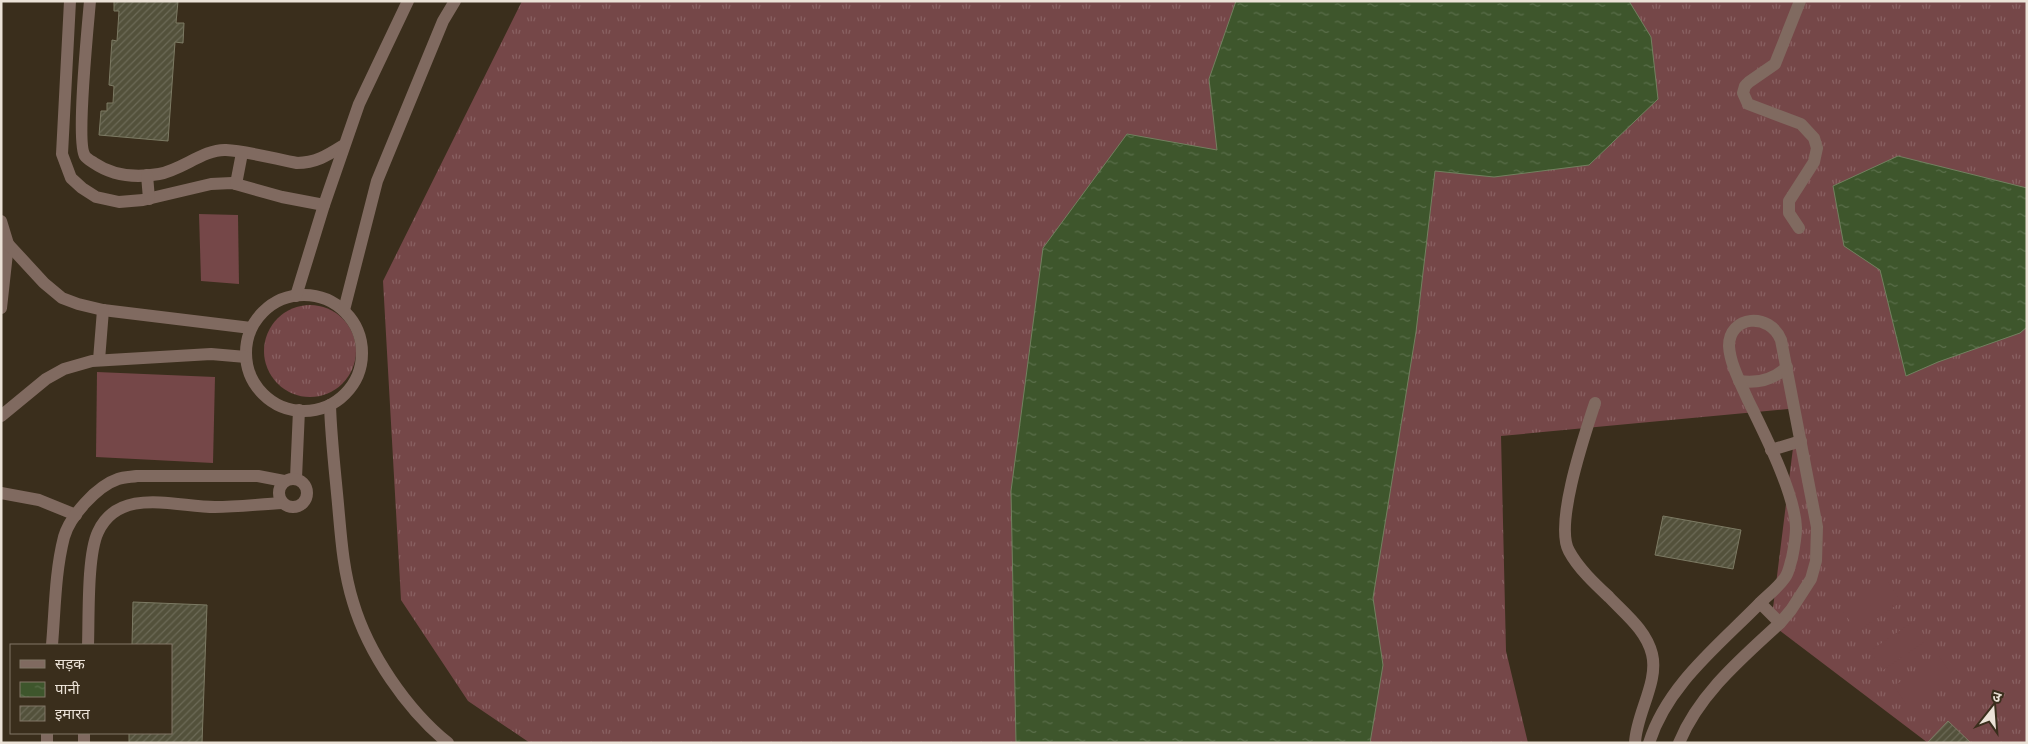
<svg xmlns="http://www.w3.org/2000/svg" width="2028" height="744" font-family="'PT Serif','Noto Sans Devanagari',serif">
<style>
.grass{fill:url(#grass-tufts)}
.pitch{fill:#754748}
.water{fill:url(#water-ripples);stroke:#72805f}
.building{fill:url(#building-hatch);stroke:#7c7a63}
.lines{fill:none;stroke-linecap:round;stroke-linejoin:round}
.minor{stroke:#806a60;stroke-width:12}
</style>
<defs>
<pattern id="grass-tufts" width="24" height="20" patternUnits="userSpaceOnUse" patternTransform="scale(1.25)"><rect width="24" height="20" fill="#754748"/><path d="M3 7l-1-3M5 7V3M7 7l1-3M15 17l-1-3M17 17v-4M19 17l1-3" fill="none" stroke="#896162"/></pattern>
<pattern id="water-ripples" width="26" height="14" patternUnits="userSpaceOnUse" patternTransform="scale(1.25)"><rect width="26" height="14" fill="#3e562c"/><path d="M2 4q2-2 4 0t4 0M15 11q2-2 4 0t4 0" fill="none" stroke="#5a6e4a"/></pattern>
<pattern id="building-hatch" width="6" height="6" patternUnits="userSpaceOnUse" patternTransform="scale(1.25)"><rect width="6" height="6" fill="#53513b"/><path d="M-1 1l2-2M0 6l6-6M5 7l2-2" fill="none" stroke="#6c6a57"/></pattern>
</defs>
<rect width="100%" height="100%" fill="#3a2e1c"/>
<g class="grass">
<path d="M522,1h1505v742h-99l-157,-119 27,-216 -297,28 5,215 22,92h-998l-62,-42 -67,-101 -18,-319z"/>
<circle cx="310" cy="351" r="46"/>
</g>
<g class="pitch">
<path d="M199,214l39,1 1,69 -38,-3z"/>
<path d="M97,372l118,5 -2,86 -117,-6z"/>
<path d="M1888,582l13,20 -43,29 -15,-19z"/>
<path d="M1914,621l13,19 -44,30 -13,-19z"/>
<path d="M1939,656l12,18 -45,30 -12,-18z"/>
</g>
<g class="water">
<path d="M1236,1h393l22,36 7,62 -69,66 -95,12 -59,-6 -19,161 -43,266 10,67 -13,78h-354l-5,-252 32,-243 84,-114 90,16 -8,-71z"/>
<path d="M1898,156l129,32v139l-7,6 -82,29 -32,14 -26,-106 -36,-24 -11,-60z"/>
</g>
<g class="building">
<path d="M114,1h64l-2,22h8l-1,20 -8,-1 -7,99 -69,-6 2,-24h6v-8h6l1,-17 -5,-1 3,-45 5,1 2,-30h-5z"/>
<path d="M1663,516l78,14 -8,39 -78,-14z"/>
<path d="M133,602l74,3 -5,138h-73v-10h42v-88h-39z"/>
<path d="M1948,721l23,22h-42l-1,-1z"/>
</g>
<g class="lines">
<g class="minor">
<path d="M70,1l-8,153 9,24 11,10 14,9 23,5 24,-2 68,-16 21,-1 50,14 42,8"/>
<path d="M90,1c-2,23 -14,143 -5,155 2,3 6,5 9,7 19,13 42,15 65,11 23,-4 45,-25 67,-24 20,1 50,9 71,13 19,0 31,-8 47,-18"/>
<path d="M147,175l2,24"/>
<path d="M236,184l6,-31"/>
<path d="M1,221l7,23 -7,64"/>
<path d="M1799,228l-10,-15v-12l25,-39 3,-14 -3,-10 -13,-14 -53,-20 -5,-11 2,-7 4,-4 26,-18 25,-63"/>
<path d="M8,244l36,39 18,15 16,6 25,6 148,18"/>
<circle cx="304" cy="353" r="58"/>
<path d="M296,296l28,-91 35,-101 49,-103"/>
<path d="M344,310l33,-129 66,-160 12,-20"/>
<path d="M99,360l4,-50"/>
<path d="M1739,381c19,3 34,-1 48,-14"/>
<path d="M1595,403c-10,31 -41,121 -26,148 9,17 26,33 40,46 16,17 37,33 43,57 7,28 -16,60 -17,89"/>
<path d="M330,405c1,33 5,66 8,99 3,33 5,66 15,98 15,51 54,108 95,141"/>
<path d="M1,416l45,-37 18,-10 28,-8 119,-7 35,3"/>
<path d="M1771,450l30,-9"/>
<path d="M296,478l3,-68"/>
<circle cx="293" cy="493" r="14"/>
<path d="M1,493l38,7 37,15"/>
<path d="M1760,603c8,-8 20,-17 26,-27 3,-5 4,-12 6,-18 2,-10 4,-20 4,-30 -1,-35 -32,-95 -48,-128 -7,-16 -18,-36 -19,-54 0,-31 41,-34 52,-6l36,187 -1,34 -5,18 -20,31 -11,13"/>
<path d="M52,645c3,-35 3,-73 12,-108 6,-21 33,-51 54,-58 6,-2 13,-2 19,-3h121l26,5"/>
<path d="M88,645c1,-27 -1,-90 10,-113 21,-46 78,-25 117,-25 23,0 45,-3 68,-4"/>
<path d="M47,743v-10"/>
<path d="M84,743v-10"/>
<path d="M1649,743c18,-58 70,-98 111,-140l20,20c-38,35 -81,71 -101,120"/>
</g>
</g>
<rect width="2028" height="744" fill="none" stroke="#ebe2d7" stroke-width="5"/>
<rect x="10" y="644" width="162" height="90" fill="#3a2e1c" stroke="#817667"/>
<rect x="20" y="660" width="25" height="8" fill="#806a60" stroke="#817667"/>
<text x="55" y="669" font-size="15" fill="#ebe2d7">सड़क</text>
<rect x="20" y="682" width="25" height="15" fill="url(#water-ripples)" stroke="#817667"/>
<text x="55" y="694" font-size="15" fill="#ebe2d7">पानी</text>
<rect x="20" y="706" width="25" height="15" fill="url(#building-hatch)" stroke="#817667"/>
<text x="55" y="719" font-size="15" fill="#ebe2d7">इमारत</text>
<g transform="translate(1993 709) rotate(17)" stroke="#3a2e1c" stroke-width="4" paint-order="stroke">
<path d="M0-4L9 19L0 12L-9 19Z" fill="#ebe2d7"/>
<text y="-8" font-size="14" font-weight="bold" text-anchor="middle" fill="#ebe2d7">उ</text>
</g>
</svg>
